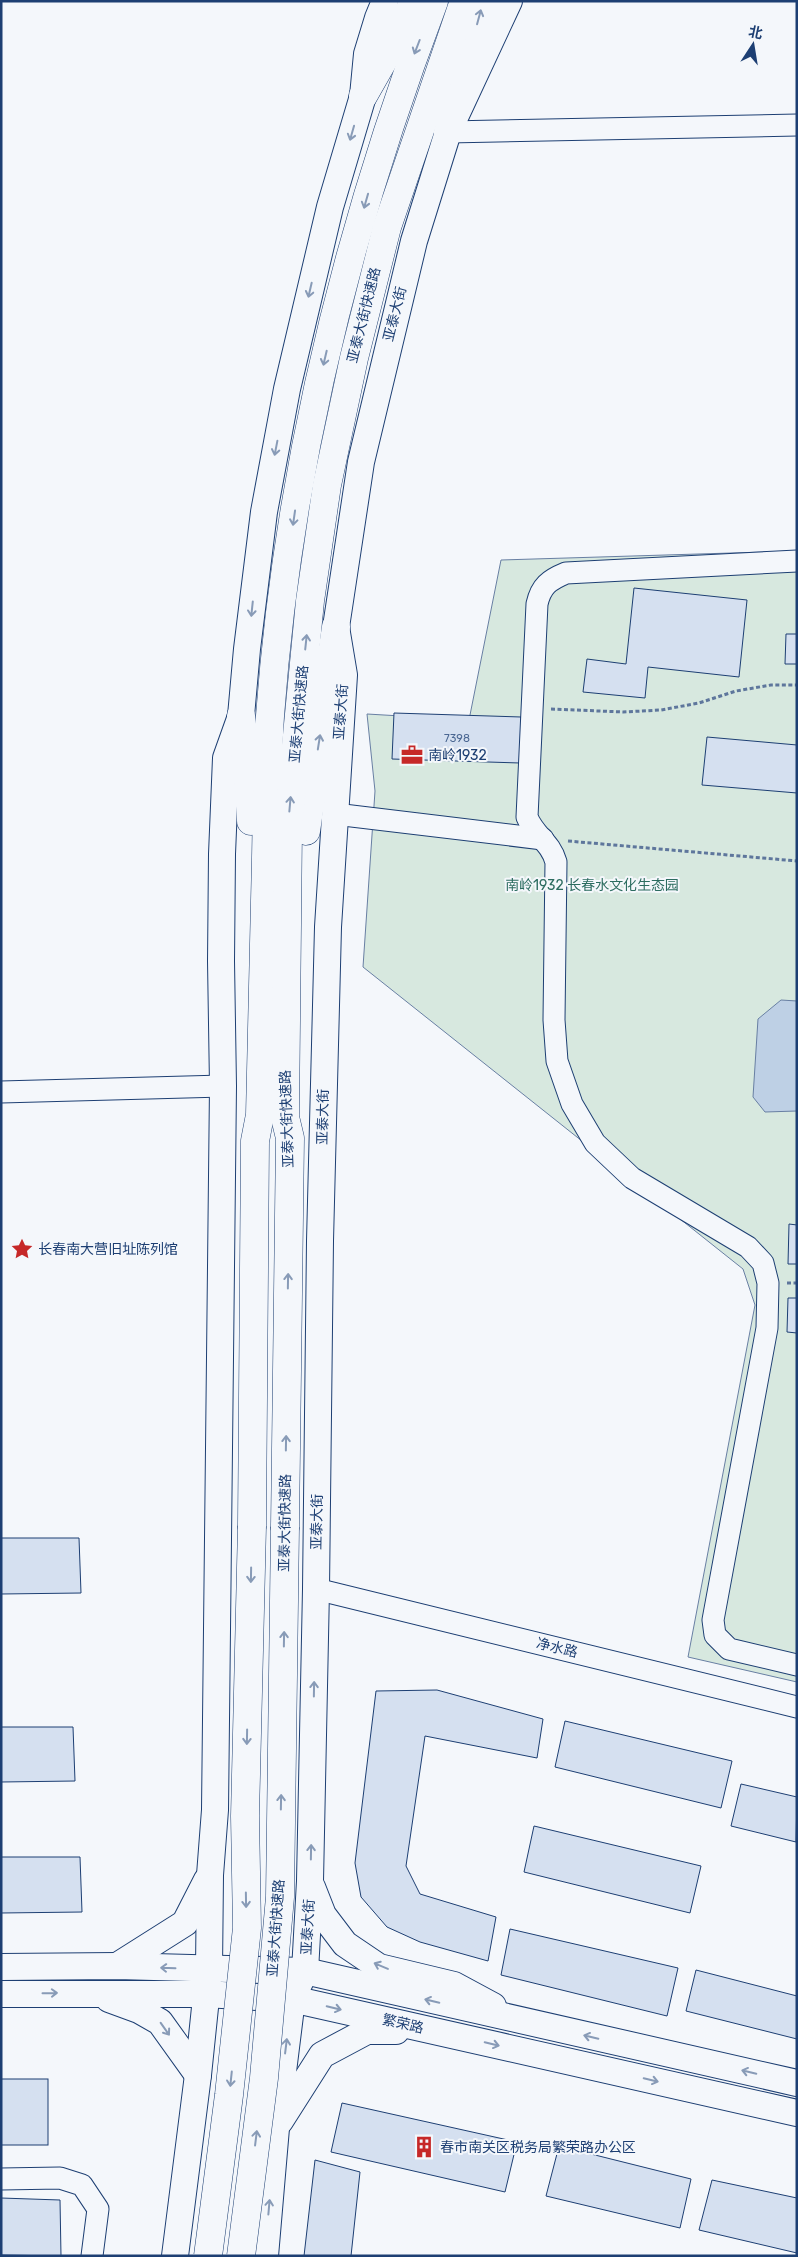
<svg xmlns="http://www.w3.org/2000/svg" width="798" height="2257" font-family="Rubik,'Noto Sans SC',sans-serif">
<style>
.green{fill:#d7e8df;stroke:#687fa3}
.water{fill:#bed0e5;stroke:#687fa3}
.building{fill:#d5e0f0;stroke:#1d3f73}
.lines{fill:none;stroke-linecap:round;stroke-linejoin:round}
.minor-casing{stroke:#1d3f73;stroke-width:23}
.major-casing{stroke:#1d3f73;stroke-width:28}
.highway-casing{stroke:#1d3f73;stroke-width:29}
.path{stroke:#5e769c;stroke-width:3;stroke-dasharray:4 2.5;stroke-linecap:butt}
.minor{stroke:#f4f7fb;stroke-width:21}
.major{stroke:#f4f7fb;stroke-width:26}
.highway{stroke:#f4f7fb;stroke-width:28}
.highway-bridge-casing{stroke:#1d3f73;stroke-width:29;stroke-linecap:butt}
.highway-bridge{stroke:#f4f7fb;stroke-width:28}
.oneway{stroke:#889bb7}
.labels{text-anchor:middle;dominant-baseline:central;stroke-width:4;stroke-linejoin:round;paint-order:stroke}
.number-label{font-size:11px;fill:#4b6792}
.street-label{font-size:14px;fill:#1d3f73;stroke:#f4f7fb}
.poi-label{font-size:14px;fill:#1d3f73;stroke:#f4f7fb;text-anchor:start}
.park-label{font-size:14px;fill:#2c6c60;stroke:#f4f7fb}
</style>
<rect width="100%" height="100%" fill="#f4f7fb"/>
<path class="green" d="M797,551v1131l-109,-25 67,-352 -12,-36 -380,-302 12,-176 -8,-77 102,6 32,-160z"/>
<path class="water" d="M781,1000l16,1v110l-32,1 -12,-15 5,-78z"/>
<g class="building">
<path d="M634,588l113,12 -8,77 -91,-10 -3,31 -62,-6 4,-33 39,5z"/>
<path d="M786,634h11v30h-12z"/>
<path d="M394,713l127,4 -1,46 -128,-4z"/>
<path d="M707,737l90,8v48l-95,-8z"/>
<path d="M789,1224l8,1v39h-9z"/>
<path d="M788,1298h9v35l-10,-1z"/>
<path d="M1,1538h78l2,55 -80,1z"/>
<path d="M437,1690l106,29 -6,39 -112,-22 -19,130 14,28 76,23 -8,44 -68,-19 -33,-15 -26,-30 -6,-34 21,-172z"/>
<path d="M565,1721l167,40 -11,47 -166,-41z"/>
<path d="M1,1727h72l2,54 -74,1z"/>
<path d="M741,1784l56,13 -1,45 -65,-16z"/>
<path d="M534,1826l167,40 -11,47 -166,-41z"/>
<path d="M1,1857h79l2,55 -81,1z"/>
<path d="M510,1929l168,39 -11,48 -166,-41z"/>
<path d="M696,1970l101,26v43l-111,-28z"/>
<rect x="1" y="2079" width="47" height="66"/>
<path d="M342,2103l175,39 -12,50 -174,-40z"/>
<path d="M559,2146l132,33 -11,49 -134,-32z"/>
<path d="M315,2160l45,12 -9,84h-47z"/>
<path d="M712,2180l85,18v55l-98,-23z"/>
<path d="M1,2198l59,2 1,56 -60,-1z"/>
</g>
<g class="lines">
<g class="minor-casing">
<g id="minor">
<path d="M448,132l349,-7"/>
<path d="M797,561l-231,12c-17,7 -25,13 -29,31l-10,213c8,20 23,24 29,45l-2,158 3,41 15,43 23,39 37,35 116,69 15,16 5,20 -1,45 -54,292 2,15 14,14 68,16"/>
<path d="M335,814l208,25"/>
<path d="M1,1092l222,-6"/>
<path d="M316,1589l481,118"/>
<path d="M1,2179l59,-1 22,7 16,24 -6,47"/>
</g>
</g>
<g class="major-casing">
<g id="major">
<path d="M312,1887l11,28 22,29 34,23 75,18 39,21"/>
<path d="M117,1966l68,-43 22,-43"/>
<path d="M1,1967l116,-1 188,5 492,112"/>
<path d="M1,1994h204l87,5 505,114"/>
<path d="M109,1999l30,11 21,12 38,53"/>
<path d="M280,2121l42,-66 45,-24h29"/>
<path d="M175,2256l23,-181 11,-106 1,-94 5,-65 8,-724 -2,-125 1,-107 4,-96 15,-42 6,-67 17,-137 23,-123 43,-182 33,-111 4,-42 11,-36 7,-17"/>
<path d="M265,2256l11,-128 16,-129 13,-28 5,-90 6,-292 4,-348 8,-314 16,-252 -8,-48 25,-165 53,-221 34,-109 61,-131"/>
</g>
</g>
<g class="highway-casing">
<g id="highway">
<path d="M363,96l33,-58 18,-37"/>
<path d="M448,132l35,-131"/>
<path d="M241,716l10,87v18"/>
<path d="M306,831l30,-204"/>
<path d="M252,1526l3,-385 5,-26c2,-86 4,-171 6,-257 1,-47 1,-95 4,-142 18,-245 77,-486 164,-715"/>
<path d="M285,1527l5,-389 -5,-21 3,-289 22,-227 17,-116 27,-127 33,-131 77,-226"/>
</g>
</g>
<g class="path">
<path d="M551,709l72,3 38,-2 38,-7 37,-12 35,-6h26"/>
<path d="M568,841l229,20"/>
<path d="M787,1283h10"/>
</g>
<use href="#minor" class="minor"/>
<use href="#major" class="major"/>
<use href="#highway" class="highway"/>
<g class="highway-bridge-casing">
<g id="highway-bridge">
<path d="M208,2256l21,-161 18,-167 -2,-112 7,-290"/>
<path d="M241,2256l23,-178 16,-181 5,-370"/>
</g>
</g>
<use href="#highway-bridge" class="highway-bridge"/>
</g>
<defs><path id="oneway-shaft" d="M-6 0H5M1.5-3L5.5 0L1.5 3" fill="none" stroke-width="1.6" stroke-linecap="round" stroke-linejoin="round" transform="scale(1.25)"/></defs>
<g class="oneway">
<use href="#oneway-shaft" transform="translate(479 17) rotate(-75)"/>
<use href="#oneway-shaft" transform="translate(417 47) rotate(111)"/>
<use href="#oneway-shaft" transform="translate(352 133) rotate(106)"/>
<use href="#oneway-shaft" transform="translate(366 201) rotate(106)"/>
<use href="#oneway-shaft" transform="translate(310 290) rotate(103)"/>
<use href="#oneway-shaft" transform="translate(325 358) rotate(103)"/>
<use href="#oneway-shaft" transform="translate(276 448) rotate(101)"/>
<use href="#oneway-shaft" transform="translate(294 518) rotate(98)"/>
<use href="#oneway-shaft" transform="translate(252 609) rotate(96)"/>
<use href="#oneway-shaft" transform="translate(306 642) rotate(-84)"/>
<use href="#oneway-shaft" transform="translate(319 742) rotate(-81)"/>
<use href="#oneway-shaft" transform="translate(290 804) rotate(-85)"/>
<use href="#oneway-shaft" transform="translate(288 1281) rotate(-89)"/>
<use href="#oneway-shaft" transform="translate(286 1443) rotate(-89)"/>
<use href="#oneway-shaft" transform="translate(251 1575) rotate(91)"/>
<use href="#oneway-shaft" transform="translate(284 1639) rotate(-89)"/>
<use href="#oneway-shaft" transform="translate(314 1689) rotate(-89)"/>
<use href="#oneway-shaft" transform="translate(247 1737) rotate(91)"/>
<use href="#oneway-shaft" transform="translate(281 1802) rotate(-89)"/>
<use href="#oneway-shaft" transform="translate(311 1852) rotate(-89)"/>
<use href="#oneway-shaft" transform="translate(246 1900) rotate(89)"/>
<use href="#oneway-shaft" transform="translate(381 1966) rotate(-157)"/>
<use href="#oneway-shaft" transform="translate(168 1968) rotate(-178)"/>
<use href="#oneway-shaft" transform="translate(50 1993) rotate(-1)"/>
<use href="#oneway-shaft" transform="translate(432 2001) rotate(-167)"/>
<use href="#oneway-shaft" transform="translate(334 2008) rotate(13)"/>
<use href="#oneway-shaft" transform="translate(165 2029) rotate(55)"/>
<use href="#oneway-shaft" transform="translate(591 2037) rotate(-167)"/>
<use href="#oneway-shaft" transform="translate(492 2044) rotate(13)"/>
<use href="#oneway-shaft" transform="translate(286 2046) rotate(-83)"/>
<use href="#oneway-shaft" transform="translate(749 2072) rotate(-167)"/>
<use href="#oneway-shaft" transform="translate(231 2079) rotate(96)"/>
<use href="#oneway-shaft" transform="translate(651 2080) rotate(13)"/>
<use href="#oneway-shaft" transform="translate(256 2138) rotate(-83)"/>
<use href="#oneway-shaft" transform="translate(269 2207) rotate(-85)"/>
</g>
<defs>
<g id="office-bare" transform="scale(1.725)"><path d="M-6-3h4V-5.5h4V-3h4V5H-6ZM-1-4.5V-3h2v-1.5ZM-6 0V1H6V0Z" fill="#c62828" stroke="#f4f7fb" stroke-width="2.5" paint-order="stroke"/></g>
<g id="sight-bare" transform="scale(1.725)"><path d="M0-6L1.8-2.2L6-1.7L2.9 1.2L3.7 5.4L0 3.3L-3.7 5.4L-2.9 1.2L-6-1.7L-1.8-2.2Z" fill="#c62828" stroke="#f4f7fb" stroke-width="2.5" paint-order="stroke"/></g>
<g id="building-bare" transform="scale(1.725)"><path d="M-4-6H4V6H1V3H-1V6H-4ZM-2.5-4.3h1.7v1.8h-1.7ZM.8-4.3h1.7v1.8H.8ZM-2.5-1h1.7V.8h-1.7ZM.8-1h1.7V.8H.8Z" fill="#c62828" stroke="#f4f7fb" stroke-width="2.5" paint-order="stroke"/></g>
</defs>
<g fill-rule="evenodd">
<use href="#office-bare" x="412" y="755"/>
<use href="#sight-bare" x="22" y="1249"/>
<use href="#building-bare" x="424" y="2147"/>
</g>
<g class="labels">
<g class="number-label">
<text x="457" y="738">7398</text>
</g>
<g class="street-label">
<text transform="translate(395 314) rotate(-76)">亚泰大街</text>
<text transform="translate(364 315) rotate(-76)">亚泰大街快速路</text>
<text transform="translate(341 712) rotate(-86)">亚泰大街</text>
<text transform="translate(299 714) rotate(-85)">亚泰大街快速路</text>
<text transform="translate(323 1117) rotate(-89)">亚泰大街</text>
<text transform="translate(287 1119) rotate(-92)">亚泰大街快速路</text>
<text transform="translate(317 1522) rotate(-89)">亚泰大街</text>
<text transform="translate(285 1523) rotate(-89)">亚泰大街快速路</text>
<text transform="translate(557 1648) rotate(14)">净水路</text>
<text transform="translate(308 1927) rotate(-87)">亚泰大街</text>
<text transform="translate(276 1928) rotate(-86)">亚泰大街快速路</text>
<text transform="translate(403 2024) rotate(13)">繁荣路</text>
</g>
<g class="poi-label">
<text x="428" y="755">南岭1932</text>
<text x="38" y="1249">长春南大营旧址陈列馆</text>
<text x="440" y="2147">春市南关区税务局繁荣路办公区</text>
</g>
<g class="park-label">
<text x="592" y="885">南岭1932 长春水文化生态园</text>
</g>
</g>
<rect width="798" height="2257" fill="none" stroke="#1d3f73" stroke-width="5"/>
<g transform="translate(753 45) rotate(12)" stroke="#f4f7fb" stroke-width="4" paint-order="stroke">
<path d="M0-4L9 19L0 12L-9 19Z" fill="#1d3f73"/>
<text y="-8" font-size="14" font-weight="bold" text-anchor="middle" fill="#1d3f73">北</text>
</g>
</svg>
